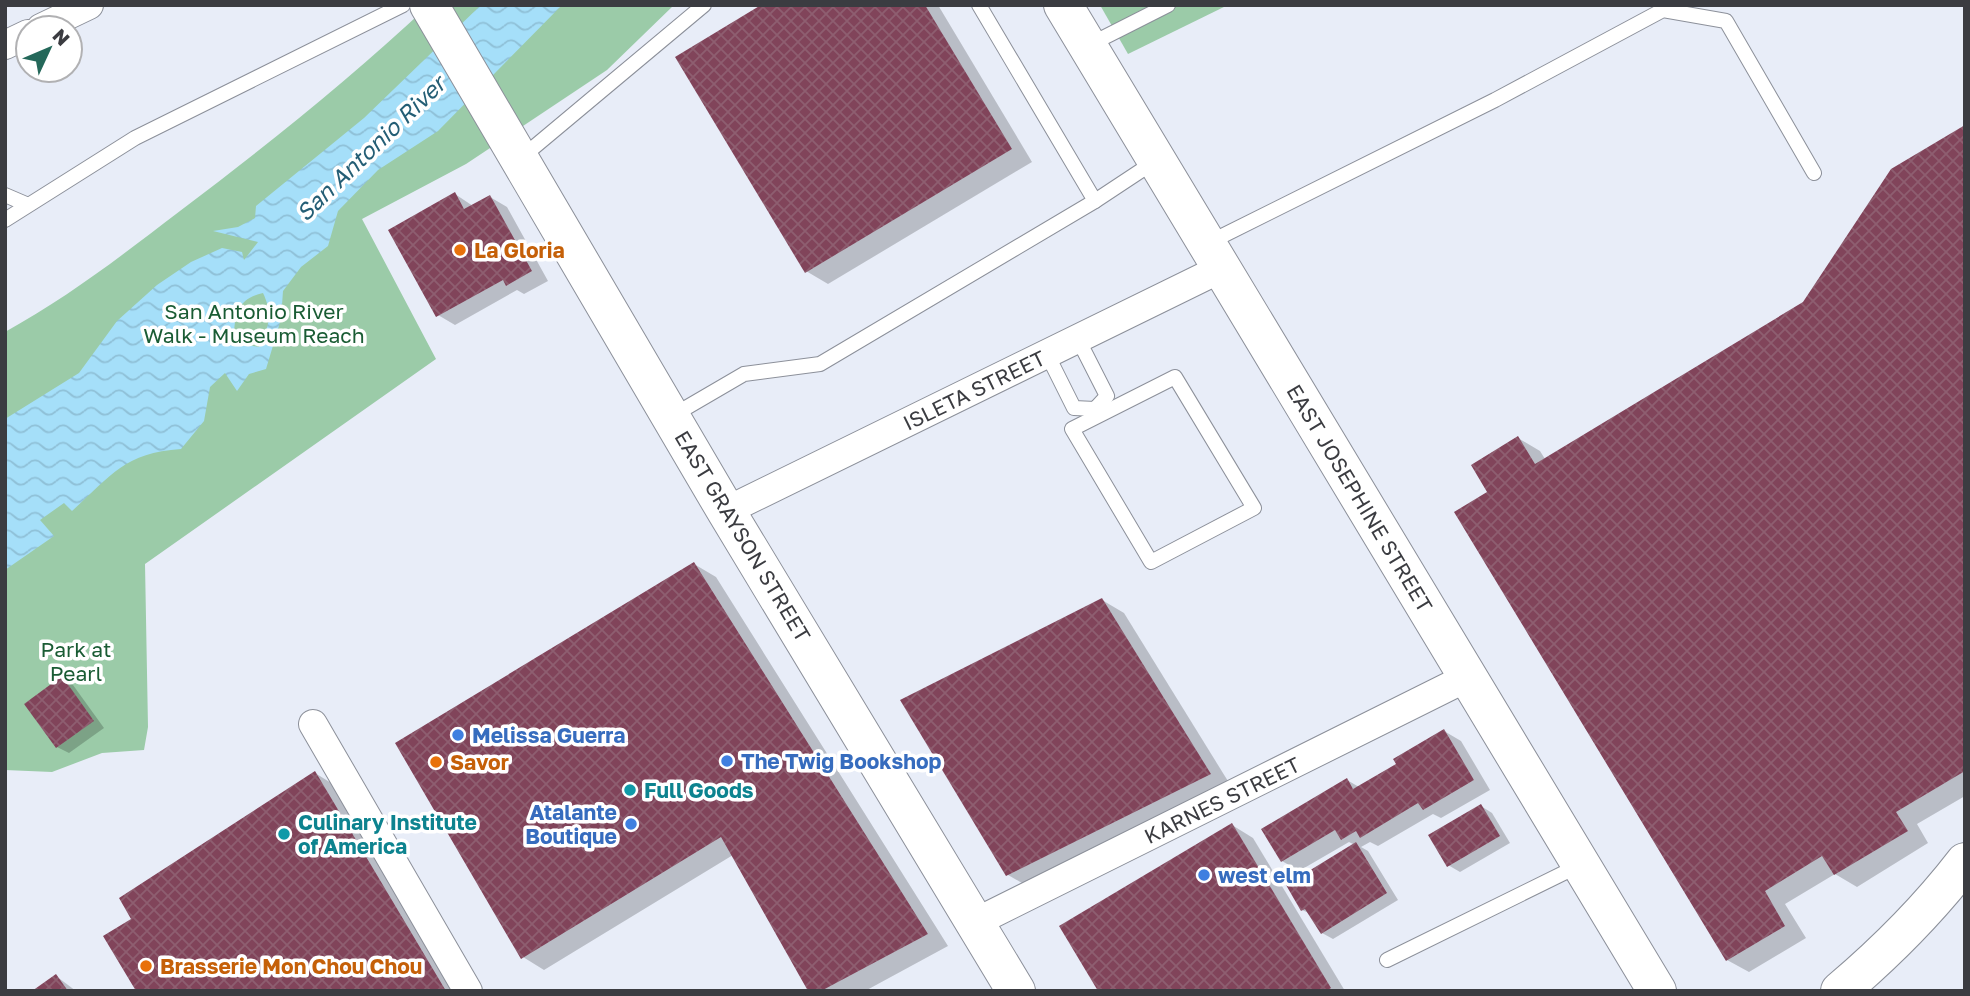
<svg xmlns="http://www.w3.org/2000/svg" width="1970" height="996" font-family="'Golos Text',sans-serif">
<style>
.green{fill:#9bcba8}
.water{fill:url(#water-waves);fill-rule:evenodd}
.shadow{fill:#0003}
.building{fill:url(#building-cross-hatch)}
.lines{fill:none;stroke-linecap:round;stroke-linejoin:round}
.lane-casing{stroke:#8c909a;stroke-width:16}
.street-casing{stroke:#8c909a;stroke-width:30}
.secondary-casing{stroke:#8c909a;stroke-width:40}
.highway-casing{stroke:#8c909a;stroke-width:40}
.lane{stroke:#fff;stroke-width:14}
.street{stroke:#fff;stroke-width:28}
.secondary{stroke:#fff;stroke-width:38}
.highway{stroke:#fff;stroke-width:38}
.food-dot{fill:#e8710a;stroke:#fff;stroke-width:2.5}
.shop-dot{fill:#3f7fe0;stroke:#fff;stroke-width:2.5}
.culture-dot{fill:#0f9aa8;stroke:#fff;stroke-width:2.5}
.labels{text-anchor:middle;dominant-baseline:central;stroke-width:7;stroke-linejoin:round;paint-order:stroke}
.food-label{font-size:21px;font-weight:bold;fill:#c56008;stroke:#fff;text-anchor:start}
.park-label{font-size:21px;fill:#1a5c34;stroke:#fff}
.street-label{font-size:21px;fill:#3b3c41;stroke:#fff}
.shop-label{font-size:21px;font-weight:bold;fill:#366cbe;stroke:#fff;text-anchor:start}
.culture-label{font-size:21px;font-weight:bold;fill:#0d838f;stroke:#fff;text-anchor:start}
.water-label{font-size:23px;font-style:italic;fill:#245e75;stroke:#fff}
</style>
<defs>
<pattern id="water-waves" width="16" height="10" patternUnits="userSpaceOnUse" patternTransform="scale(1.75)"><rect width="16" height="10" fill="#a5dff9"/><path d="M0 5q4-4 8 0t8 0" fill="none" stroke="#8fc0d7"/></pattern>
<pattern id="building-cross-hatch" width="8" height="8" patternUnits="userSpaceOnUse" patternTransform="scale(1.75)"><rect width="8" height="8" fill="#81445a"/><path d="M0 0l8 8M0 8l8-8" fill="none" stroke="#8e5e70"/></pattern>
</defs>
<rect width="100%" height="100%" fill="#e8edf8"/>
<g class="green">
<path d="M429,5h245l-67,65 -141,94 -104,55 74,140 -291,205 3,163 -4,23 -42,3 -50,19 -47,-2v-438c65,-36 116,-76 175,-121 86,-65 170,-132 249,-206z"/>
<path d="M1100,5h128l-100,49z"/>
</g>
<path class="water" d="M481,5h81l-124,126 -60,39 -40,41 -10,35 -27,21 -18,24 -2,28 -15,50 -17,5 -12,17 -12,-18 -15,14 -6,34 -23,28c-57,4 -69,26 -109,62l-8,-8 -24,17 14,16 -49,34v-151l74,-46 38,-52 40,-36 34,-23 31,-14 20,4 2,8 14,-18 -45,-11 25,-4 17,-9 1,-12 108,-88zM263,293c10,21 6,34 -4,54l-11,-2 -14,-10c1,-23 5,-37 29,-42z"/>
<g class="shadow">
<path d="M765,5h173l94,157 -204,122 -22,-13z"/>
<path d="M1965,127v669l-48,28 11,19 -71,44 -22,-13 -50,30 21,34 -57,34 -22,-12 -237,-467 28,-55 22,13 5,8 260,-156z"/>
<path d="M455,194l18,12 17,-9 17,10 41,74 -24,13 -7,-4 -62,35 -17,-10z"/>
<path d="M694,564l22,13 232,369 -83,45h-55l-77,-136 -189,115 -21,-13z"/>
<path d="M1102,600l22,13 107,173 -202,101 -21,-12z"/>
<path d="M62,678l11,7 31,43 -35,25 -12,-6z"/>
<path d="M1444,731l17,10 29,49 -49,28 -8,-4 -55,32 -8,-4 -9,5 7,4 30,49 -65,39 -11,-6 -11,-19 -9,-4 53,-65 -6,-3 -50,29 -17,-10 65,-81 12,7 40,-23z"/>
<path d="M315,773l21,13 123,205h-321l-5,-72z"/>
<path d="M1481,806l11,7 18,30 -50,29 -12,-7z"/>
<path d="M1232,825l21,13 92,153h-245z"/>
<path d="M56,976l20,15h-41z"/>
</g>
<g class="building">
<path d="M761,5h164l87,144 -207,124 -130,-216z"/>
<path d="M1965,125v646l-69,41 12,19 -74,44 -12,-19 -57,35 20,35 -59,35 -272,-449 33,-20 -16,-27 47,-29 17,28 268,-162 88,-133z"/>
<path d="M455,192l9,17 26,-14 42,76 -26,15 -3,-6 -67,37 -48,-87z"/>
<path d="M694,562l234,372 -107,57h-13l-87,-154 -200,122 -126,-216z"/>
<path d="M1102,598l109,176 -205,102 -106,-176z"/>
<path d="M62,676l32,45 -38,27 -32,-44z"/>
<path d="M1444,729l30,51 -51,30 -5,-7 -58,35 -4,-7 -15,9 -6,-10 -54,32 -20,-33 86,-51 6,11 43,-25 -3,-5z"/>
<path d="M315,771l131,220h-310l-33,-55 28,-17 -12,-21z"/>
<path d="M1481,804l19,32 -53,31 -19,-32z"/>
<path d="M1232,823l99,165 -5,3h-228l-39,-65z"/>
<path d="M1356,842l31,51 -66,41 -16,-25 -4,2 -15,-26z"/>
<path d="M56,974l12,17h-36z"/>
</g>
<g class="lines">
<g class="lane-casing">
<g id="lane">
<path d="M979,5l116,196"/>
<path d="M1089,45l79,-40"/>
<path d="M521,158l183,-153"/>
<path d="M5,195l21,9"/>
<path d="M5,220l130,-82 268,-133"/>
<path d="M1208,243l287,-143 168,-90 63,11 88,152"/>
<path d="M1047,354l27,54 21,1 12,-13 -29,-57"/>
<path d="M1175,377l79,131 -103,54 -79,-133z"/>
<path d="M672,416l72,-42 76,-10 275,-163 59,-39"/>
<path d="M1387,960l193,-95"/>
</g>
</g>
<g class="street-casing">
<g id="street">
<path d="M41,28l48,-23"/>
<path d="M5,45l23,-11"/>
<path d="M726,511l496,-243"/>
<path d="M313,724l155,267"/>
<path d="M976,922l492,-245"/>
</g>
</g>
<g class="secondary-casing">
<g id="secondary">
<path d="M429,5l297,506 290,480"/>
<path d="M1063,5l594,986"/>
</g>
</g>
<g class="highway-casing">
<path id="highway" d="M1840,991c46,-39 88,-81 125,-129"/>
</g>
<use href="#lane" class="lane"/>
<use href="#street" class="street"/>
<use href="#secondary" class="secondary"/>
<use href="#highway" class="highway"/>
</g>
<g class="food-dot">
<circle cx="460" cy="250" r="7"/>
<circle cx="436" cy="762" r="7"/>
<circle cx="146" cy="966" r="7"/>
</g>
<g class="shop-dot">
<circle cx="458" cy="735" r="7"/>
<circle cx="727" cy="761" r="7"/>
<circle cx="631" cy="824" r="7"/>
<circle cx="1204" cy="875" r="7"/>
</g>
<g class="culture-dot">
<circle cx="630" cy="790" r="7"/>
<circle cx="284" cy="834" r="7"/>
</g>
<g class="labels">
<g class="food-label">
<text x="474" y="250">La Gloria</text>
<text x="450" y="762">Savor</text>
<text x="160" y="966">Brasserie Mon Chou Chou</text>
</g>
<g class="park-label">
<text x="254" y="311">San Antonio River<tspan x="254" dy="24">Walk - Museum Reach</tspan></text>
<text x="76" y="649">Park at<tspan x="76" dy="24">Pearl</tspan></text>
</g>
<g class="street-label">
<text transform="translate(974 390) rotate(-26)">ISLETA STREET</text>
<text transform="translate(1360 498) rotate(59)">EAST JOSEPHINE STREET</text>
<text transform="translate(743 536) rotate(59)">EAST GRAYSON STREET</text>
<text transform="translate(1222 800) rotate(-26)">KARNES STREET</text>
</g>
<g class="shop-label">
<text x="472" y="735">Melissa Guerra</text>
<text x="741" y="761">The Twig Bookshop</text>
<text x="617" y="812" text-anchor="end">Atalante<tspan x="617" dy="24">Boutique</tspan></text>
<text x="1218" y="875">west elm</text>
</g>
<g class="culture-label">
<text x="644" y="790">Full Goods</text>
<text x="298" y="822">Culinary Institute<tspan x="298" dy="24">of America</tspan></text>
</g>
<g class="water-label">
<text transform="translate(370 148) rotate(-44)">San Antonio River</text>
</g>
</g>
<rect width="1970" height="996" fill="none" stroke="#3b3c41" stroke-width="14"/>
<g transform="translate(49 49) rotate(46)"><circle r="33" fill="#ffffff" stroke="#b1b1b3" stroke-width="2"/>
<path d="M0-5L12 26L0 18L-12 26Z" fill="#24685a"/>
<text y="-10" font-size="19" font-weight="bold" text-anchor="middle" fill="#3b3c41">N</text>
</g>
</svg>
